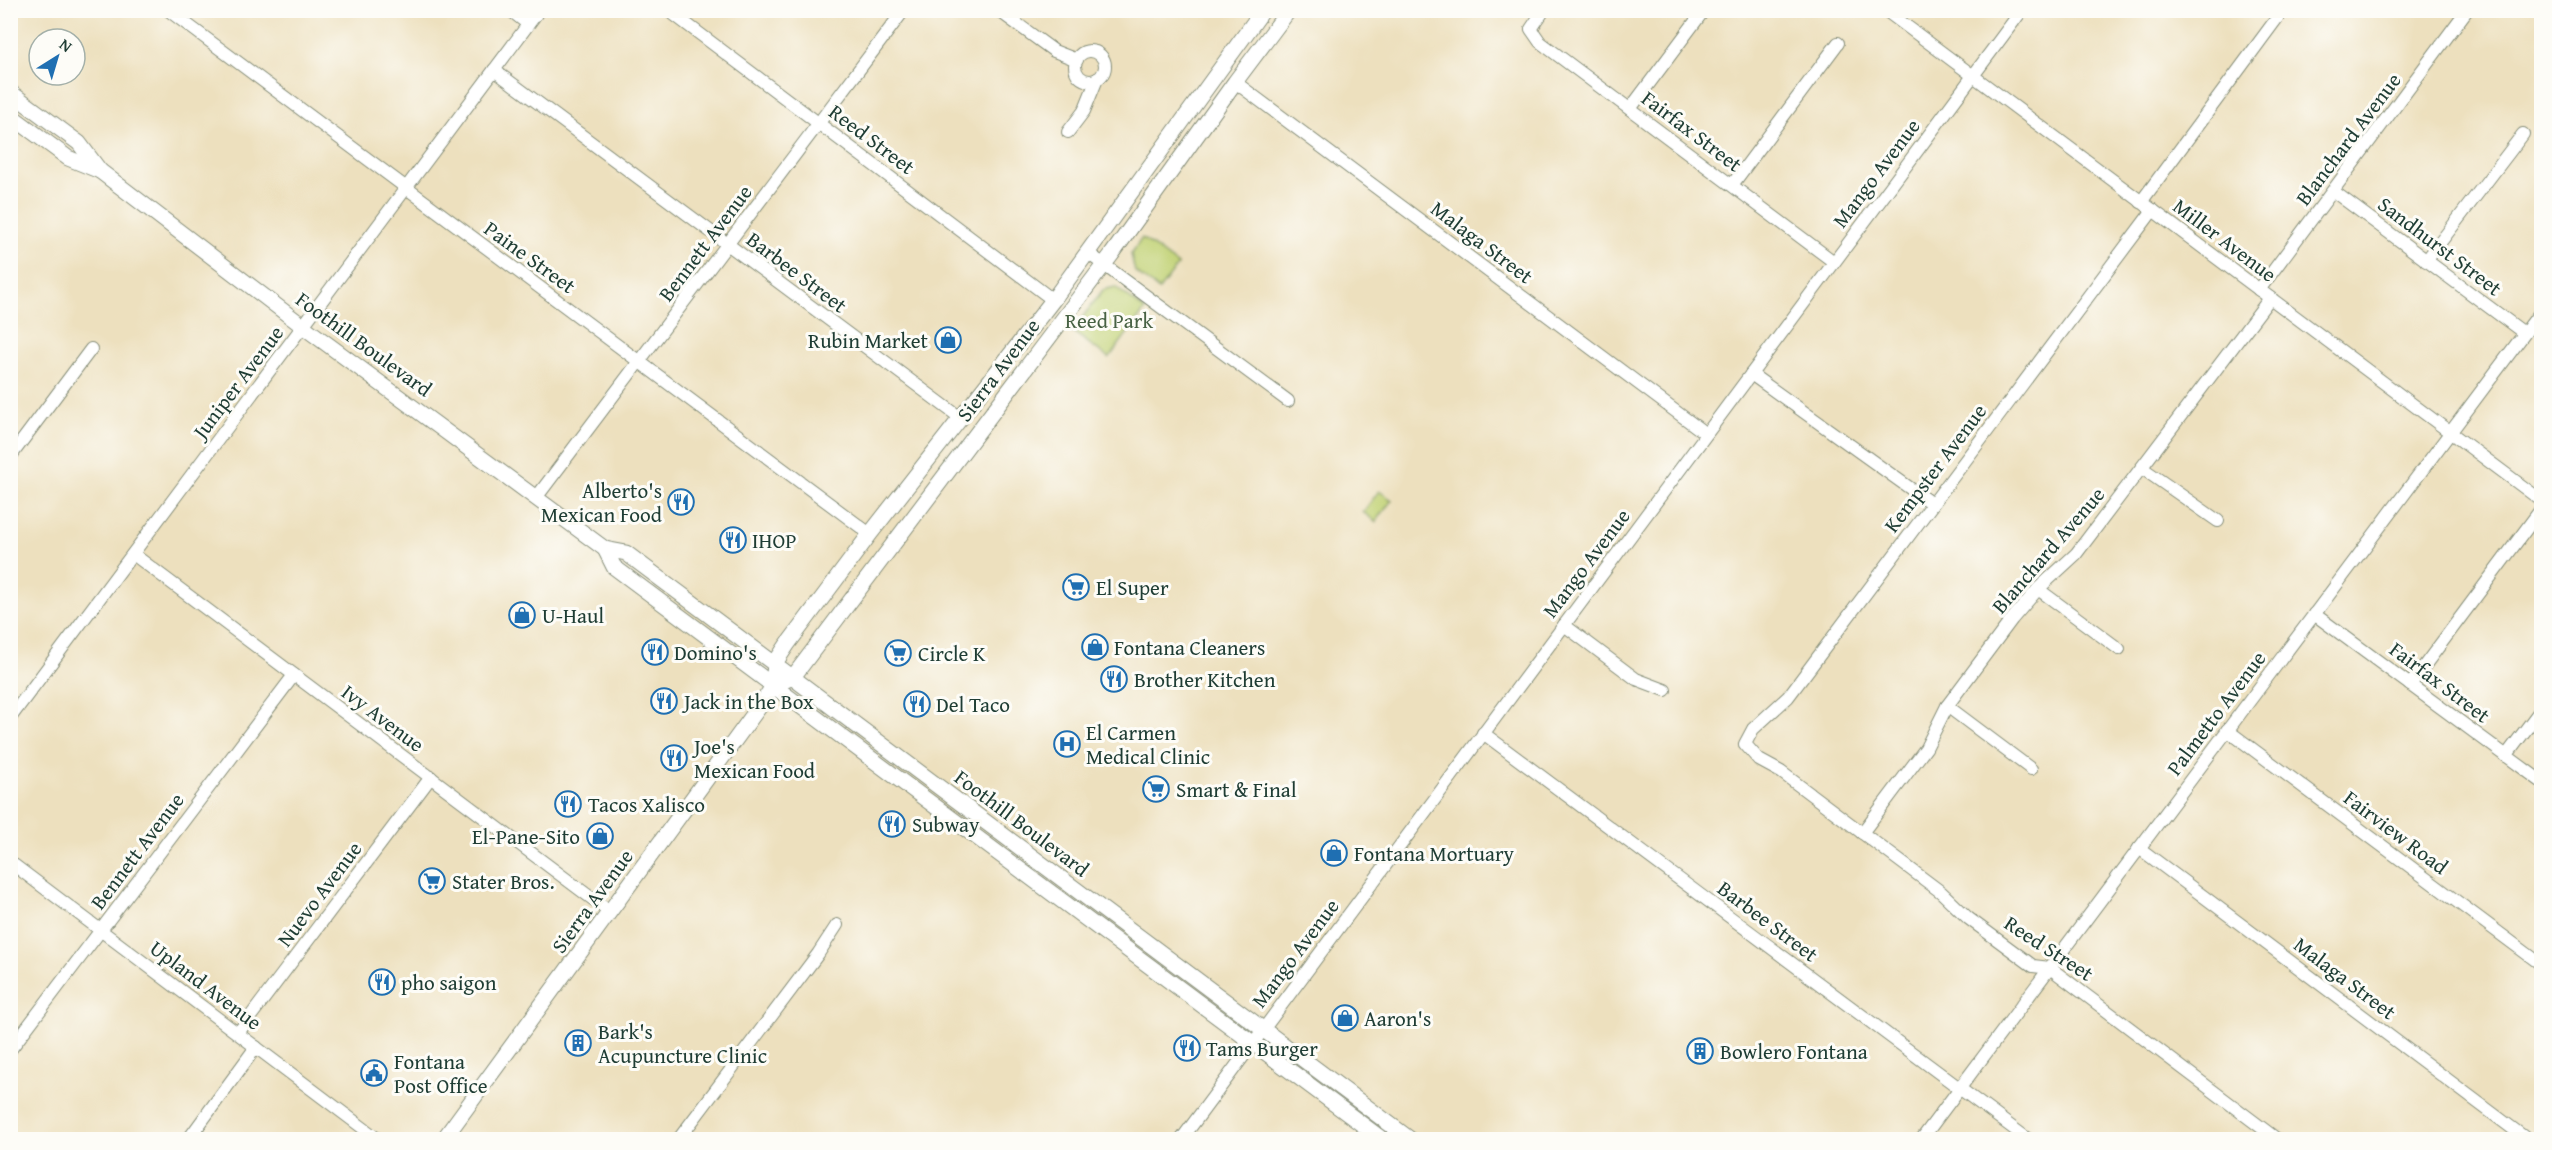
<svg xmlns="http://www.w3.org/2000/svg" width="2552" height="1150" font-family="'Gentium Book Plus',serif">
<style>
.green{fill:#c1d275;stroke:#708854;stroke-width:1.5}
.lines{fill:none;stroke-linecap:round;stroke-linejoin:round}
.minor-casing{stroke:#868e79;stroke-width:14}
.major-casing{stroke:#868e79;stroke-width:17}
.minor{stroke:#fff;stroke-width:12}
.major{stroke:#fff;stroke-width:15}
.labels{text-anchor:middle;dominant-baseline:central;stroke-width:6;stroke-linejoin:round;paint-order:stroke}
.street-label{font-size:21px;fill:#1f3d34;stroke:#fdfcf7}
.park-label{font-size:21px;fill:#486244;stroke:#fdfcf7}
.poi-label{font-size:21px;fill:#1f3d34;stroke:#fdfcf7;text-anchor:start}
</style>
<rect width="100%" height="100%" fill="#fdfcf7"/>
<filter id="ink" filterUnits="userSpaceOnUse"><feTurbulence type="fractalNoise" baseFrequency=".0167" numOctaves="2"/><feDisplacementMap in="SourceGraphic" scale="12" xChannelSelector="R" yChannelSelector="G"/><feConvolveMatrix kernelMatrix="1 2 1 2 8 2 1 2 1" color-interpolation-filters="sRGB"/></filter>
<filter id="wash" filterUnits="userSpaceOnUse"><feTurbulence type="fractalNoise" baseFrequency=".008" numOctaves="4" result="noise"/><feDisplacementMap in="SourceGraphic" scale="24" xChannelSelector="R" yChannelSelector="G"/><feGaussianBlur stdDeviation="1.35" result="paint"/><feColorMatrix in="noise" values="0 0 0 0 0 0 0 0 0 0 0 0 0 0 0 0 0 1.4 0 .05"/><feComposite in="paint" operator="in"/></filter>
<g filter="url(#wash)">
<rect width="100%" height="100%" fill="#ede0be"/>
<g class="green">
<path d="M1142,238l36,27 -19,25 -24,-18 -4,-18z"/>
<path d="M1115,287l30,23 -36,48 -37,-27 31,-41z"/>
<path d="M1379,491l13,9 -16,22 -13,-10z"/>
</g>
</g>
<g filter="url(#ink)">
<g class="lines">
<g class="minor-casing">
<g id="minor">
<path d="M168,10l702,524"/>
<path d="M510,10l18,14"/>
<path d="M668,10l385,290"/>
<path d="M998,10l56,41 23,9"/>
<path d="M1544,10l-13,19 9,13 294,220"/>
<path d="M1885,10l657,491"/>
<circle cx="1090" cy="66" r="15"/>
<path d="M494,70l468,349"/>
<path d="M1235,82l471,352"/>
<path d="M1630,109l74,-99"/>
<path d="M1068,132l16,-21 13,-32"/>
<path d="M1732,185l106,-142"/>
<path d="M2333,191l191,142"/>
<path d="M2141,202l142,-192"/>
<path d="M2153,210l-365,487 -35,32 -8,15 14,16 22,12 160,120 27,26 65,48 17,2 228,172"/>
<path d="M1088,253l200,148"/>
<path d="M2426,261l97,-127"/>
<path d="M2259,290l208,-280"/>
<path d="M1751,374l181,130"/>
<path d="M10,457l81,-108"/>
<path d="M2142,468l76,53"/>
<path d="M536,498l368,-488"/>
<path d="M133,554l477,358"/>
<path d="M2038,589l81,60"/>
<path d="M2314,614l228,168"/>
<path d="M1564,625l72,54 29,11"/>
<path d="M2410,685l132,-177"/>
<path d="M1947,706l84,63"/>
<path d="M10,718l529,-708"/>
<path d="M2227,730l315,235"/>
<path d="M1483,733l546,407"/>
<path d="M2506,756l36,-48"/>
<path d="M1862,833l64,-85 21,-42 65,-87 26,-30 38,-35 194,-256"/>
<path d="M2139,848l389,292"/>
<path d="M10,862l369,278"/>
<path d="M238,1033l193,-256"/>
<path d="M10,1050l284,-375"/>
<path d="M188,1140l68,-93"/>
<path d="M678,1140l140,-186 19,-29"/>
<path d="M1181,1140l841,-1130"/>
<path d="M1921,1140l621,-830"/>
</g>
</g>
<g class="major-casing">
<g id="major">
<path d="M10,92l69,51 21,28 204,156 301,222 21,4 785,587"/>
<path d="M10,115l58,43 32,13"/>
<path d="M605,549l9,18 769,573"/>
<path d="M784,681l9,-4 319,-423 123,-172 54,-72"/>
<path d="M443,1140l319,-437 11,-17 2,-23 12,-18 83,-111 183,-234 210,-290"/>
</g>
</g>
<use href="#minor" class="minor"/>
<use href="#major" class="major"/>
</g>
</g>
<defs>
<g id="shop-ring" transform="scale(1.35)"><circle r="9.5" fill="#fdfcf7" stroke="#1f6fb2" stroke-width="1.5"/><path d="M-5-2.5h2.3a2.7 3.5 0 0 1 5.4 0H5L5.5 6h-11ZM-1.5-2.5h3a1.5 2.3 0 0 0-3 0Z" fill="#1f6fb2"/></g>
<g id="restaurant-ring" transform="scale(1.35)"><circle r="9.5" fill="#fdfcf7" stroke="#1f6fb2" stroke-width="1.5"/><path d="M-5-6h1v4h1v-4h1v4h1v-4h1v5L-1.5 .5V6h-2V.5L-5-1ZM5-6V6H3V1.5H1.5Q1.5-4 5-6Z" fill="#1f6fb2"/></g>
<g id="supermarket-ring" transform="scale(1.35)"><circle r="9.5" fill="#fdfcf7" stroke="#1f6fb2" stroke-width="1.5"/><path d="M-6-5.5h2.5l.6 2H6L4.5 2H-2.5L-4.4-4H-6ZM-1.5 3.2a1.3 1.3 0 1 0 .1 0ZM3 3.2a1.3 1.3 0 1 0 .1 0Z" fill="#1f6fb2"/></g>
<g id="hospital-ring" transform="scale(1.35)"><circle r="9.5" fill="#fdfcf7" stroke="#1f6fb2" stroke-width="1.5"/><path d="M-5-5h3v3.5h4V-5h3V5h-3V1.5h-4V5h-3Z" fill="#1f6fb2"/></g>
<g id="building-ring" transform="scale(1.35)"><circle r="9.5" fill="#fdfcf7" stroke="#1f6fb2" stroke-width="1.5"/><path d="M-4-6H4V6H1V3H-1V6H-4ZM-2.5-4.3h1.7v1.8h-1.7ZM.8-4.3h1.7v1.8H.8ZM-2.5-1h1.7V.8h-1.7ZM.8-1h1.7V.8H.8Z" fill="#1f6fb2"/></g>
<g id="civic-ring" transform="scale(1.35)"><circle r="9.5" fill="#fdfcf7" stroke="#1f6fb2" stroke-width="1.5"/><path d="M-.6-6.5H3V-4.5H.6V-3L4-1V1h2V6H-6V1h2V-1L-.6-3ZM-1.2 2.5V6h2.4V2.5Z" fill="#1f6fb2"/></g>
</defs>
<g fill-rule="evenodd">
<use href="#shop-ring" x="948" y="340"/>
<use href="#restaurant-ring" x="681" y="502"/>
<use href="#restaurant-ring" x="733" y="540"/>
<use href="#supermarket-ring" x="1076" y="587"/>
<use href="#shop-ring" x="522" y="615"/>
<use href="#shop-ring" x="1095" y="647"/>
<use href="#restaurant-ring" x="655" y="652"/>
<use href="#supermarket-ring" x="898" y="653"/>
<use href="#restaurant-ring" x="1114" y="679"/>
<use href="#restaurant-ring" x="664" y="701"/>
<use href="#restaurant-ring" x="917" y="704"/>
<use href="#hospital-ring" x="1067" y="744"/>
<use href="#restaurant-ring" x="674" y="758"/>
<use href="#supermarket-ring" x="1156" y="789"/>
<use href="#restaurant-ring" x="568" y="804"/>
<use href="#restaurant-ring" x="892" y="824"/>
<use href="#shop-ring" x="600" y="836"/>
<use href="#shop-ring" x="1334" y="853"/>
<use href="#supermarket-ring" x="432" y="881"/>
<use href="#restaurant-ring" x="382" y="982"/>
<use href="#shop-ring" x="1345" y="1018"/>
<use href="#building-ring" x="578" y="1043"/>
<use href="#restaurant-ring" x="1187" y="1048"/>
<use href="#building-ring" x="1700" y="1051"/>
<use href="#civic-ring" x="374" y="1073"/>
</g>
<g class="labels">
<g class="street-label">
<text transform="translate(1692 131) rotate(37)">Fairfax Street</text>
<text transform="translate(872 139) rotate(37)">Reed Street</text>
<text transform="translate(2348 139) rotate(-53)">Blanchard Avenue</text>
<text transform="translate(1876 173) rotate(-53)">Mango Avenue</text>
<text transform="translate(2225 240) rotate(37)">Miller Avenue</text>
<text transform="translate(1482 242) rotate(37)">Malaga Street</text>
<text transform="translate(705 243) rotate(-53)">Bennett Avenue</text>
<text transform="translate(2440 246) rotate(37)">Sandhurst Street</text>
<text transform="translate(530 257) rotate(36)">Paine Street</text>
<text transform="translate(797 272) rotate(37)">Barbee Street</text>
<text transform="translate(364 344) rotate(36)">Foothill Boulevard</text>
<text transform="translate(998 370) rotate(-53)">Sierra Avenue</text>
<text transform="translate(238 382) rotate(-53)">Juniper Avenue</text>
<text transform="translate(1935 468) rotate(-53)">Kempster Avenue</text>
<text transform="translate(2048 550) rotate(-49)">Blanchard Avenue</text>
<text transform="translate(1586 563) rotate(-53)">Mango Avenue</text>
<text transform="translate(2440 682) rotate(37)">Fairfax Street</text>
<text transform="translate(2216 713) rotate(-53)">Palmetto Avenue</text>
<text transform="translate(383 718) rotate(37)">Ivy Avenue</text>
<text transform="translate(1022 823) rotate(37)">Foothill Boulevard</text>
<text transform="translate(2396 832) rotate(37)">Fairview Road</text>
<text transform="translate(137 851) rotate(-53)">Bennett Avenue</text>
<text transform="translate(319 894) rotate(-53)">Nuevo Avenue</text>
<text transform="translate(592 901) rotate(-54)">Sierra Avenue</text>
<text transform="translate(1768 921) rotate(37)">Barbee Street</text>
<text transform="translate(2049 948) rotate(33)">Reed Street</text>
<text transform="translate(1295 953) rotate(-53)">Mango Avenue</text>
<text transform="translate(2345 978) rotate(37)">Malaga Street</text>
<text transform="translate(206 985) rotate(37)">Upland Avenue</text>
</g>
<g class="park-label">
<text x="1109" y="320">Reed Park</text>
</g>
<g class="poi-label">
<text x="928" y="340" text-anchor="end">Rubin Market</text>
<text x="662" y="490" text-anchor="end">Alberto's<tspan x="662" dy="24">Mexican Food</tspan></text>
<text x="752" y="540">IHOP</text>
<text x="1096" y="587">El Super</text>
<text x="542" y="615">U-Haul</text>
<text x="1114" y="647">Fontana Cleaners</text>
<text x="674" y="652">Domino's</text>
<text x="918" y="653">Circle K</text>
<text x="1134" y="679">Brother Kitchen</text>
<text x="684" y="701">Jack in the Box</text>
<text x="936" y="704">Del Taco</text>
<text x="1086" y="732">El Carmen<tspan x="1086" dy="24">Medical Clinic</tspan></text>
<text x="694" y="746">Joe's<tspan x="694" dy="24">Mexican Food</tspan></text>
<text x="1176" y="789">Smart &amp; Final</text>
<text x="588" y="804">Tacos Xalisco</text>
<text x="912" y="824">Subway</text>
<text x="580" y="836" text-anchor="end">El-Pane-Sito</text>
<text x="1354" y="853">Fontana Mortuary</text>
<text x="452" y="881">Stater Bros.</text>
<text x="401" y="982">pho saigon</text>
<text x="1364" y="1018">Aaron's</text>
<text x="598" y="1031">Bark's<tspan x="598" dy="24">Acupuncture Clinic</tspan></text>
<text x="1206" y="1048">Tams Burger</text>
<text x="1720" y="1051">Bowlero Fontana</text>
<text x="394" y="1061">Fontana<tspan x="394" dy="24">Post Office</tspan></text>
</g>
</g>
<rect width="2552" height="1150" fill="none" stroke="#fdfcf7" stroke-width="36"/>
<g transform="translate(57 57) rotate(37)"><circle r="28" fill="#fdfcf7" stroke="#a4b0a9" stroke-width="1.5"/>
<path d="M0-4.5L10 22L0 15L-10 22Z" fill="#1f6fb2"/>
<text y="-9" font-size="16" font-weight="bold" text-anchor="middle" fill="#1f3d34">N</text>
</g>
</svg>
